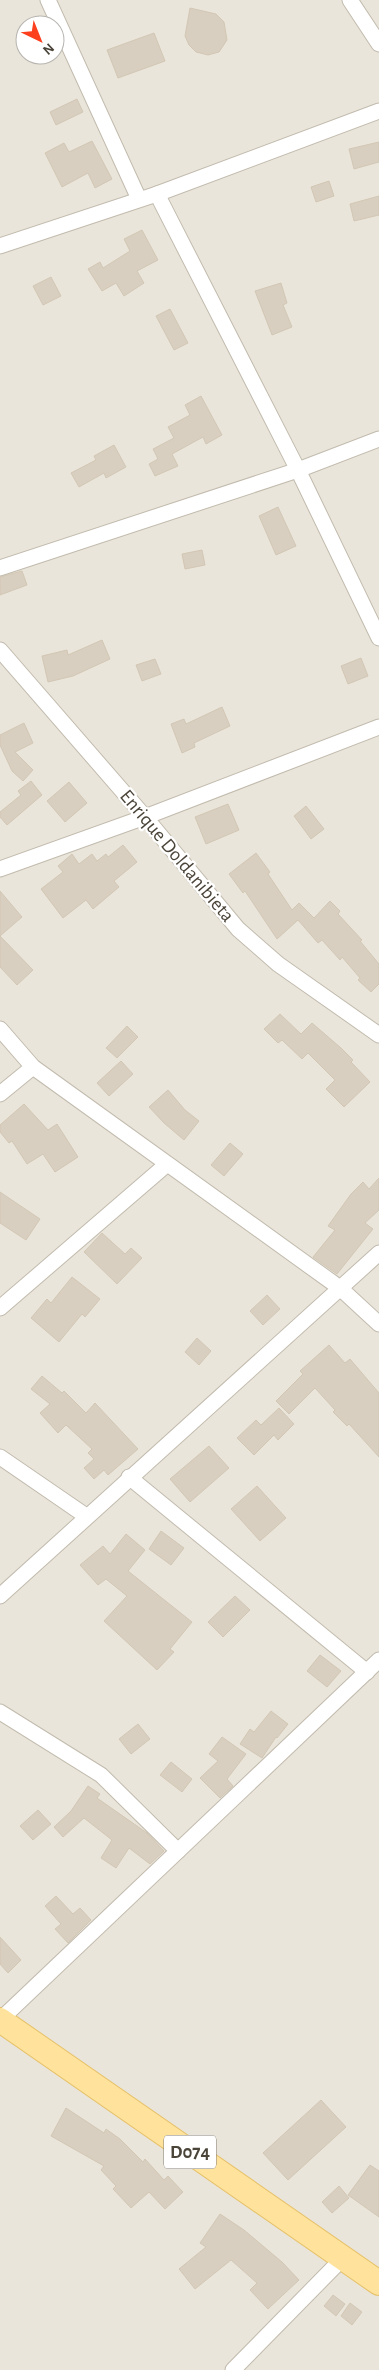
<svg xmlns="http://www.w3.org/2000/svg" width="379" height="2370" font-family="'Alegreya Sans',sans-serif">
<style>
.residential{fill:#eae5da;fill-rule:evenodd}
.building{fill:#d8cfc1;stroke:#d3c7b4}
.lines{fill:none;stroke-linecap:round;stroke-linejoin:round}
.street-casing{stroke:#c2bbae;stroke-width:17}
.primary-casing{stroke:#e6c16a;stroke-width:26}
.street{stroke:#fff;stroke-width:15}
.primary{stroke:#ffe39c;stroke-width:24}
.labels{text-anchor:middle;dominant-baseline:central;stroke-width:4.5;stroke-linejoin:round;paint-order:stroke}
.shield{fill:#fff;stroke:#817c74;stroke-width:1}
.shield-label{font-size:19px;font-weight:bold;fill:#4b4439}
.street-label{font-size:20px;fill:#4b4439;stroke:#fff}
</style>
<rect width="100%" height="100%" fill="#f6f3ec"/>
<path class="residential" d="M0,0h379v2370h-379zM25,25h30v30h-30z"/>
<g class="building">
<path d="M190,8l26,6 8,8 3,18 -8,12 -11,3 -12,-3 -7,-7 -4,-9z"/>
<path d="M154,33l11,28 -47,17 -11,-28z"/>
<path d="M77,99l6,13 -27,13 -6,-13z"/>
<path d="M92,141l20,38 -17,9 -7,-15 -26,14 -17,-34 19,-10 5,9z"/>
<path d="M379,142v20l-25,7 -5,-20z"/>
<path d="M329,181l5,15 -18,6 -5,-15z"/>
<path d="M379,196v19l-25,6 -4,-17z"/>
<path d="M142,230l16,30 -21,11 7,12 -20,13 -8,-13 -14,8 -14,-22 12,-7 3,6 27,-17 -6,-12z"/>
<path d="M51,277l10,19 -18,9 -10,-19z"/>
<path d="M281,283l6,20 -4,2 9,22 -20,8 -17,-44z"/>
<path d="M170,309l18,34 -14,7 -18,-34z"/>
<path d="M201,396l21,39 -16,9 -3,-7 -31,17 6,12 -23,10 -6,-12 9,-5 -5,-10 21,-11 -6,-11 22,-12 -5,-10z"/>
<path d="M114,445l12,22 -20,11 -2,-5 -25,14 -8,-14 25,-13 -2,-4z"/>
<path d="M278,507l18,39 -20,9 -17,-39z"/>
<path d="M202,550l3,15 -20,4 -3,-15z"/>
<path d="M22,571l5,14 -27,10v-18z"/>
<path d="M102,640l8,19 -37,17 -25,6 -6,-26 25,-6 1,5z"/>
<path d="M361,658l7,18 -20,8 -7,-18z"/>
<path d="M155,659l6,15 -19,7 -6,-16z"/>
<path d="M222,707l8,19 -36,17 1,4 -13,6 -11,-29 13,-5 2,5z"/>
<path d="M24,723l9,20 -18,9 18,18 -10,11 -11,-10 -12,-26v-10z"/>
<path d="M31,781l11,14 -35,30 -7,-8v-5l21,-17 -3,-4z"/>
<path d="M69,782l18,21 -22,19 -18,-21z"/>
<path d="M228,804l11,26 -33,14 -11,-27z"/>
<path d="M306,806l18,23 -13,10 -17,-23z"/>
<path d="M123,845l14,17 -23,19 5,6 -26,22 -7,-9 -23,18 -22,-29 22,-17 -5,-6 14,-12 7,10 13,-10 5,7 9,-7 2,3z"/>
<path d="M256,853l14,19 -2,2 24,36 7,-7 15,15 16,-17 10,10 -2,3 24,26 -2,1 19,23v20l-8,8 -13,-12 2,-2 -18,-21 -2,3 -18,-20 -4,3 -20,-23 -21,19 -32,-48 -2,2 -14,-19z"/>
<path d="M0,891l22,26 -22,19z"/>
<path d="M0,936l33,34 -16,15 -17,-18z"/>
<path d="M280,1014l21,20 11,-11 29,25 12,12 -2,2 19,20 -26,25 -18,-18 9,-9 -27,-27 -6,6 -20,-19 -4,3 -14,-14z"/>
<path d="M127,1026l11,11 -21,21 -11,-10z"/>
<path d="M121,1061l12,13 -24,22 -12,-13z"/>
<path d="M168,1090l17,20 14,11 -15,19 -20,-17 -15,-16z"/>
<path d="M24,1104l24,26 9,-6 21,33 -23,15 -12,-18 -16,10 -15,-23 -3,2 -9,-11v-7z"/>
<path d="M230,1143l13,11 -19,22 -13,-11z"/>
<path d="M379,1178v32l-14,13 8,6 -36,45 -24,-17 22,-27 -7,-4 23,-32 12,-12 6,7z"/>
<path d="M0,1192l40,27 -14,21 -26,-17z"/>
<path d="M102,1233l23,21 6,-6 11,10 -25,26 -33,-32z"/>
<path d="M72,1277l28,22 -15,18 -3,-3 -23,28 -28,-24 16,-19 4,4z"/>
<path d="M267,1295l13,14 -17,16 -13,-14z"/>
<path d="M197,1338l14,13 -12,14 -14,-13z"/>
<path d="M329,1345l16,18 5,-4 29,34v64l-30,-33 -2,2 -14,-14 2,-2 -20,-22 -26,26 -13,-13 27,-27 -3,-3z"/>
<path d="M42,1376l20,17 2,-2 22,22 9,-10 43,46 -30,26 -4,-5 -10,9 -10,-11 10,-9 -6,-6 4,-4 -26,-24 -8,8 -18,-20 10,-9 -19,-15z"/>
<path d="M279,1408l15,16 -16,16 -4,-5 -20,20 -17,-17 19,-18 5,5z"/>
<path d="M209,1446l20,22 -39,34 -20,-23z"/>
<path d="M257,1486l29,32 -26,23 -29,-32z"/>
<path d="M161,1531l23,17 -13,17 -22,-16z"/>
<path d="M126,1534l19,16 -17,21 64,51 -22,27 4,3 -17,18 -53,-49 23,-25 -21,-17 -8,6 -18,-20 23,-19 7,8z"/>
<path d="M235,1596l15,14 -27,27 -15,-15z"/>
<path d="M320,1655l21,16 -14,16 -20,-16z"/>
<path d="M271,1711l17,13 -11,14 -1,-1 -14,21 -22,-14 10,-15 4,3z"/>
<path d="M138,1724l12,15 -19,15 -12,-15z"/>
<path d="M222,1737l24,17 -19,25 6,7 -13,12 -20,-20 18,-17 -9,-7z"/>
<path d="M171,1762l21,17 -10,13 -22,-17z"/>
<path d="M88,1786l12,8 -3,4 50,35 17,18 -14,13 -21,-16 -13,20 -15,-10 11,-18 -28,-22 -21,19 -9,-10 17,-16z"/>
<path d="M38,1810l13,14 -18,16 -13,-14z"/>
<path d="M56,1896l17,18 7,-6 11,12 -23,23 -13,-14 6,-5 -16,-18z"/>
<path d="M0,1937l21,23 -13,13 -8,-9z"/>
<path d="M321,2100l25,27 -58,53 -25,-27z"/>
<path d="M66,2108l38,25 2,-4 14,10 23,23 2,-3 19,21 4,-4 15,16 -18,17 -16,-17 -18,16 -18,-19 3,-3 -15,-16 3,-4 -53,-30z"/>
<path d="M370,2165l9,6v46l-31,-22z"/>
<path d="M339,2186l10,12 -17,15 -10,-11z"/>
<path d="M220,2214l24,16 38,32 17,18 -31,29 -18,-19 7,-7 -26,-23 -36,29 -16,-20 27,-22 -6,-4z"/>
<path d="M333,2295l12,9 -9,12 -12,-10z"/>
<path d="M350,2303l12,9 -10,13 -11,-9z"/>
</g>
<g class="lines">
<g class="street-casing">
<g id="street">
<path d="M48,0l91,199"/>
<path d="M350,0l29,44"/>
<path d="M157,194l141,276 81,168"/>
<path d="M0,246l157,-52 222,-83"/>
<path d="M0,568l298,-98 81,-31"/>
<path d="M0,650l145,167 93,112 40,35 101,71"/>
<path d="M0,869l145,-52 234,-90"/>
<path d="M0,1029l33,38 307,221 39,36"/>
<path d="M0,1094l33,-27"/>
<path d="M0,1308l166,-143"/>
<path d="M0,1457l86,59"/>
<path d="M129,1477l238,195"/>
<path d="M0,1596l379,-343"/>
<path d="M0,1712l101,63 77,76"/>
<path d="M0,2020l379,-360"/>
<path d="M233,2370l110,-112"/>
</g>
</g>
<g class="primary-casing">
<path id="primary" d="M0,2020l379,263"/>
</g>
<use href="#street" class="street"/>
<use href="#primary" class="primary"/>
</g>
<g class="labels">
<rect class="shield" x="164" y="2135.5" width="52" height="33" rx="4"/>
<g class="shield-label">
<text x="190" y="2152">D074</text>
</g>
<g class="street-label">
<text transform="translate(177 856) rotate(50)">Enrique Doldanibieta</text>
</g>
</g>
<g transform="translate(40 40) rotate(137)"><circle r="24" fill="#ffffff" stroke="#b7b4b0"/>
<path d="M0-4L9 19L0 12L-9 19Z" fill="#fc3f1d"/>
<text y="-8" font-size="14" font-weight="bold" text-anchor="middle" fill="#4b4439">N</text>
</g>
</svg>
